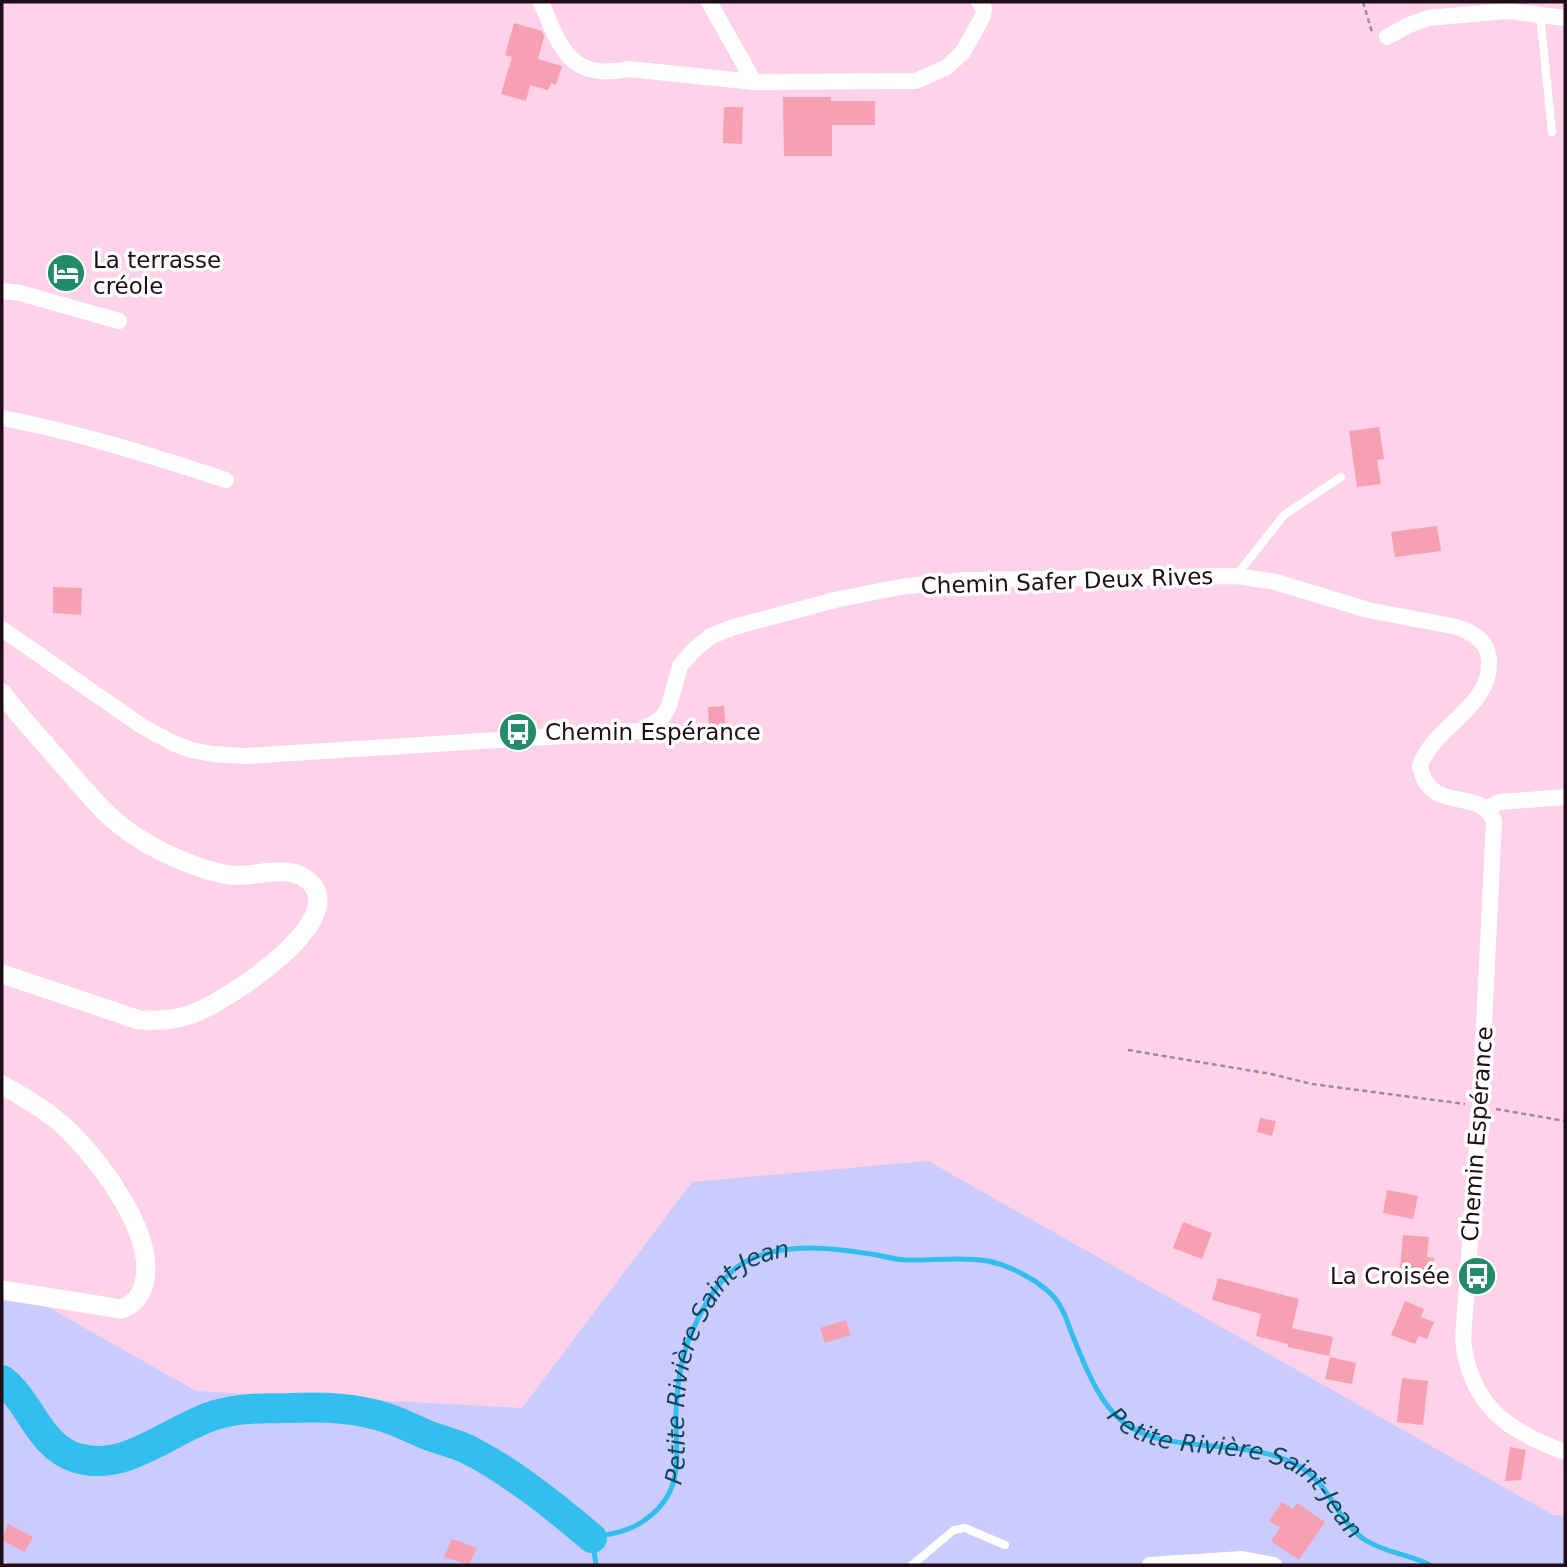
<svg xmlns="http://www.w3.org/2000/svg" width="1567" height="1567" font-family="'DejaVu Sans',sans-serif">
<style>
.green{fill:#cccbfe}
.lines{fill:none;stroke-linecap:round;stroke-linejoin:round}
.stream{stroke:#32beee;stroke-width:5}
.river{stroke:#32beee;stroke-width:30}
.building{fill:#f7a0b2}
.path{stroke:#a98798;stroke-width:2.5;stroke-dasharray:5 3.5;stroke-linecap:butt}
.service{stroke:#fff;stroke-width:8}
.minor{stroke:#fff;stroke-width:16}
.tertiary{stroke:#fff;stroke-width:19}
.labels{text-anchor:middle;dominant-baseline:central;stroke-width:7;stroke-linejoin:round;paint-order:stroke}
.poi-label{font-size:23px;fill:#1f0d17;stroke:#fff;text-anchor:start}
.street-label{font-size:23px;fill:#1f0d17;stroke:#fff}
.water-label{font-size:24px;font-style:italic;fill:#0e475b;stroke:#fff}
</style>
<rect width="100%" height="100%" fill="#fed2e8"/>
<path class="green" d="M928,1161l625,354 12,1v49h-1541l-22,-3v-281l194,110 326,17 170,-226z"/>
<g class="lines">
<path class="stream" id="s1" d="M596,1565l-4,-27c17,-4 35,-6 50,-16 45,-30 33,-65 34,-111 1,-22 4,-48 12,-69 11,-29 28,-64 57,-80 38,-21 90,-14 132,-7 10,2 19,5 29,5 27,1 55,-4 82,1 23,5 50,19 66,36 11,13 14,28 20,42 12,30 28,71 56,88 43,26 109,12 159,34 42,18 45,58 76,79 20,13 45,14 65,25"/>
<path class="river" d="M2,1380c29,22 37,67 75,78 49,15 93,-29 138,-43 23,-7 49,-7 74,-7 25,-1 54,-1 79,5 21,4 39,13 59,22 13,5 27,8 40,14 45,23 86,56 125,89"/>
</g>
<g class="building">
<path d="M514,23l28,8 2,6 -6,22 24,7 -6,19 -5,-2 -3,7 -18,-5 -4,16 -25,-7 11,-37 -7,-2z"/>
<path d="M783,97h48v4h44v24h-43v31h-48z"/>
<path d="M724,107h19l-1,37 -19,-1z"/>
<path d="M1379,427l5,32 -7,1 4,24 -24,3 -8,-56z"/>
<path d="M1437,526l4,25 -46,6 -4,-25z"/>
<path d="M53,587l29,1 -1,27 -28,-2z"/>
<path d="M724,706l2,22 -17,1 -1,-22z"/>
<path d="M1260,1118l16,3 -4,15 -15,-4z"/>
<path d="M1387,1190l31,6 -5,23 -30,-6z"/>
<path d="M1183,1222l29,11 -10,26 -29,-11z"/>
<path d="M1403,1235l26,2 -2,20 7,1 -1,13 -33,-3z"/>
<path d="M1218,1278l81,21 -7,29 41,9 -4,19 -41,-9v-3l-32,-8 5,-22 -49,-14z"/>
<path d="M1405,1301l19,8 -3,8 13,5 -7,17 -8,-3 -4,8 -24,-9z"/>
<path d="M846,1320l5,15 -26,8 -5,-15z"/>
<path d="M1330,1357l26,6 -4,21 -27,-5z"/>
<path d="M1402,1378l26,3 -5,44 -26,-3z"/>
<path d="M1510,1447l16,3 -5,30 -16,1z"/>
<path d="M1282,1502l11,7 4,-6 28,19 -26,38 -28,-19 9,-13 -11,-7z"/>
<path d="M8,1524l25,13 -9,15 -22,-12z"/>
<path d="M452,1539l25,9 -8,17 -25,-8z"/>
</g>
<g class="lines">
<g class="path">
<path d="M1363,2l9,30"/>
<path d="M1128,1050l143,24 41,10 153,20"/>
<path d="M1496,1109l69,12"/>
</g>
<g class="service">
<path d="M1540,14l12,118"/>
<path d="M1236,576l48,-61 57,-38"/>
<path d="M912,1565l42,-35 11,-2 40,17"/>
</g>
<g class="minor">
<path d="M541,2c19,47 30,79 88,67l125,13 162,-1 31,-14 16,-15 20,-36 1,-8 -5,-6"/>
<path d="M709,2l45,80"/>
<path d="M1387,37l22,-12 20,-7 77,-7 59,7"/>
<path d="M2,291l18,2 99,28"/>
<path d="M2,418c76,14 150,38 224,62"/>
<path d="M2,629l141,98 30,16 18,7 22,4 33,2 395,-25 21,-13 7,-12 11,-40 14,-16 17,-14 23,-9 101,-27 65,-13 66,-7 270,-4 40,6 92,28 89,17c16,6 30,13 32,32 4,48 -56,67 -69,107 10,50 59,19 74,55l-14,285 -17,234c7,65 44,91 102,112"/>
<path d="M1487,808l13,-6 65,-5"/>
<path d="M1150,1565l92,-6 32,6"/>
</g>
<g class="tertiary">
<path d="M2,693c17,23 36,43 55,65 16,18 32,38 49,55 30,29 77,52 117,61 27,7 64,-14 87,8 39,39 -79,115 -109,128 -20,10 -40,11 -62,10l-137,-46"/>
<path d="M2,1085c23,13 48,27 67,46 33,33 90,107 74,156 -4,11 -11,19 -22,22l-119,-19"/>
</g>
</g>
<defs>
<g id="hotel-disc" transform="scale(2.0125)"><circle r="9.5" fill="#228c6a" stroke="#fff"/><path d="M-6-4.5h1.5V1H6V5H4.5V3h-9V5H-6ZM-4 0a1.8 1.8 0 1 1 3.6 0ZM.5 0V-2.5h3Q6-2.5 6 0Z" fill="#fff"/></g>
<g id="bus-disc" transform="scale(2.0125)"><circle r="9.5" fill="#228c6a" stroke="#fff"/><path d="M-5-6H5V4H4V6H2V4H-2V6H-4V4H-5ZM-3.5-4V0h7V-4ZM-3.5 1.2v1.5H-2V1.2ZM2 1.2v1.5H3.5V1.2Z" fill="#fff"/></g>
</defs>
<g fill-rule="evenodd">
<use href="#hotel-disc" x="66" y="273"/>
<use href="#bus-disc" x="518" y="732"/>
<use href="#bus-disc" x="1477" y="1276"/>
</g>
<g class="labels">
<g class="poi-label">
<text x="93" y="260">La terrasse<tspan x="93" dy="26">créole</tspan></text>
<text x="545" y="732">Chemin Espérance</text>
<text x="1450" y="1276" text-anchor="end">La Croisée</text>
</g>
<g class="street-label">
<text transform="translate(1067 581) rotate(-2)">Chemin Safer Deux Rives</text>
<text transform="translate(1477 1134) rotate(-86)">Chemin Espérance</text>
</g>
<g class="water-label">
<text stroke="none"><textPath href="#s1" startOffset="275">Petite Rivière Saint-Jean</textPath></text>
<text stroke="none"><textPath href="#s1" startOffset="970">Petite Rivière Saint-Jean</textPath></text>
</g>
</g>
<rect width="1567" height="1567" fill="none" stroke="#1f0d17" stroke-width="7"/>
</svg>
